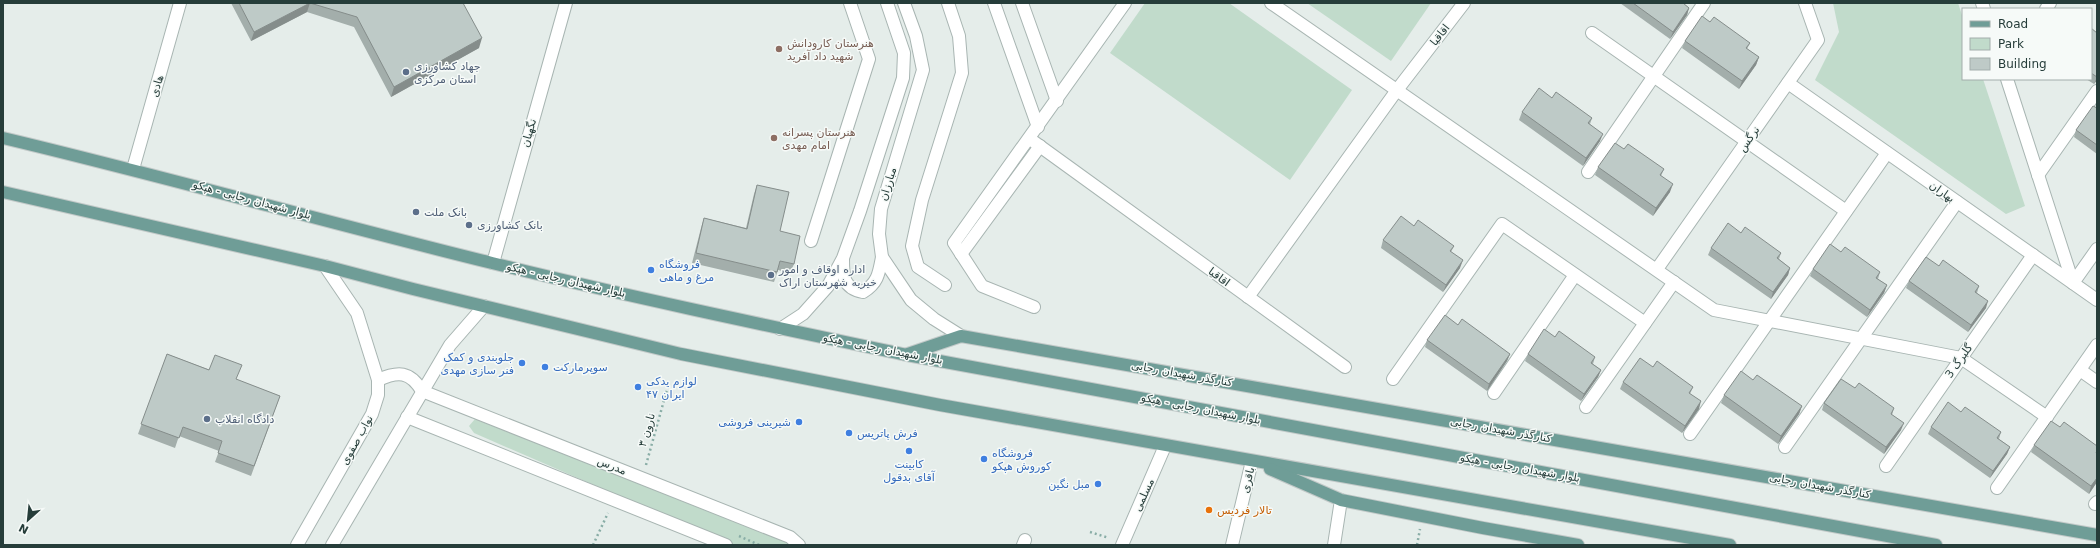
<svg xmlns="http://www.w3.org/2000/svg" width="2100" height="548" font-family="'DejaVu Sans',Vazirmatn,sans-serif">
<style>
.green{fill:#c1dbcb}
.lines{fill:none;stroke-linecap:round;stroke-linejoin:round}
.minor-casing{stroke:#a8b5b2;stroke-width:14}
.major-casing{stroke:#c2c9c8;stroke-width:14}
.path{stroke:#89ada6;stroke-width:2.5;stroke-dasharray:2 3;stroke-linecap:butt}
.minor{stroke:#fff;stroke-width:12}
.major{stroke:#6f9d97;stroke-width:12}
.wall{fill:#a3aeab}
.shaded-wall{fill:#858d8b}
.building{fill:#becac7;stroke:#858d8b}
.education-dot{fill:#8d6e63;stroke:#f6faf8;stroke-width:1.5}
.service-dot{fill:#5c6f8a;stroke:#f6faf8;stroke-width:1.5}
.shop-dot{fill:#3f7fe0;stroke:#f6faf8;stroke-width:1.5}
.food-dot{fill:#e8710a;stroke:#f6faf8;stroke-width:1.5}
.labels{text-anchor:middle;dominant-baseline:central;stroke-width:3;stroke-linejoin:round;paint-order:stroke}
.street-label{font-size:11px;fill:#263d3a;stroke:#f6faf8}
.education-label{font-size:11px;fill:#785e54;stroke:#f6faf8;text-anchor:start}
.service-label{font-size:11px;fill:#4e5e75;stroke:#f6faf8;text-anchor:start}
.shop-label{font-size:11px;fill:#366cbe;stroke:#f6faf8;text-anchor:start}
.food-label{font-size:11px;fill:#c56008;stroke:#f6faf8;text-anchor:start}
</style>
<rect width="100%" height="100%" fill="#e5edea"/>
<g class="green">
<path d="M1145,3h84l123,87 -62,90 -180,-127z"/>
<path d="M1307,3h124l-40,58z"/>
<path d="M1833,3h125l5,15v61h20l42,127 -19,8 -191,-134 24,-48z"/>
<path d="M475,419l310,123 5,3h-58l-258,-112 -5,-7z"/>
</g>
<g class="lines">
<g class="minor-casing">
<g id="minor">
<path d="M904,3l12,33 7,34 -42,139 -2,25 3,23 29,43 23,19 27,17"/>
<path d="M994,3l44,124"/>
<path d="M1022,3l35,98"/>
<path d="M1271,3l443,307 247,48 86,59"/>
<path d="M1982,3l2,6"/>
<path d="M2046,9l4,-6"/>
<path d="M1592,33l254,178"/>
<path d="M2007,79l66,204"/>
<path d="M1788,83l309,217"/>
<path d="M1030,139l315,228"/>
<path d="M133,169l47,-166"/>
<path d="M1588,172l116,-169"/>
<path d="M2038,175l59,-84"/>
<path d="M811,241l58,-182 -19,-56"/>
<path d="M961,254l79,-108"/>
<path d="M843,259c0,18 0,29 20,33 15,-9 16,-19 19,-35"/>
<path d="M493,263l73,-260"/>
<path d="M1657,269l161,-229 -13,-37"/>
<path d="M2073,283l24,-34"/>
<path d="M945,285l-27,-18 -6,-21 10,-46 40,-127 -3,-37 -11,-33"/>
<path d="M1248,297l149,-207 67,-87"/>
<path d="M1034,307l-52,-21 -28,-43 171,-240"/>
<path d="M780,329l23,-15 25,-28 15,-28 17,-47 43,-133 1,-25 -17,-50"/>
<path d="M2080,370l17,12"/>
<path d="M1393,379l109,-155 143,99"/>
<path d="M378,380c20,-9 32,-9 44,11l368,146 9,8"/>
<path d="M1494,393l81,-118"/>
<path d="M1586,407l88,-125"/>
<path d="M407,417l319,128"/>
<path d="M1690,434l197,-281"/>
<path d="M1785,447l172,-245"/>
<path d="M1886,466l147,-211"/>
<path d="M1997,488l100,-143"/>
<path d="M2095,504l2,-2"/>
<path d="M297,545l75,-131 6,-19v-15l-21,-67 -32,-47"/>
<path d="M332,545l118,-200 34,-39"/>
<path d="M1023,545l2,-5"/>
<path d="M1122,545l43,-99"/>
<path d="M1232,545l20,-84"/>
<path d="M1334,545l7,-45"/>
</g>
</g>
<g class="major-casing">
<g id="major">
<path d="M3,138c164,39 326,85 489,125 138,34 277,63 415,92l1029,190"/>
<path d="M3,192l322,74 88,23 268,65 259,51 790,140"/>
<path d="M908,354l53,-18 1136,199"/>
<path d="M1270,469l71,31 142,28 95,17"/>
</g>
</g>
<g class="path">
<path d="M646,465l22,-79"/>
<path d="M1090,532l19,6"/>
<path d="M739,536l20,9"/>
<path d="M593,545l15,-32"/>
<path d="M1417,545l3,-16"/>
</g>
<use href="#minor" class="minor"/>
<use href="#major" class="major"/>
</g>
<g class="wall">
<path d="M231,3h232l16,45 -88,49 -37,-70 -47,-15 -56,29z"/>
<path d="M1620,3h63l6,5 -2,7 -17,24z"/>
<path d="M1710,22l40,21 -3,6 12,8 -3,8 -17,24 -57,-41 3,-7z"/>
<path d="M2091,28l6,5v47l-3,4 -8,-5h5z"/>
<path d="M1552,98l40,20 -2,6 10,17 -17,25 -64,-46 3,-8z"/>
<path d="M2097,108v46l-23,-17 2,-7z"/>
<path d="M1624,149l40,20 -3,7 9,16 -17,24 -58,-41 3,-8z"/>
<path d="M757,185l23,46 14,33 -4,9 -12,-3 -4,12 -82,-19 9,-35 3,-10 42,10 8,-34z"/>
<path d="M1414,226l40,20 -3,6 9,16 -17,24 -62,-44 2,-8z"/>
<path d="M1741,233l40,20 -2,6 11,9 -2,7 -17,24 -63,-44 3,-7z"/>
<path d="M1841,252l39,20 -2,7 9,6 -3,8 -17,24 -57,-41 3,-7z"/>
<path d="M1939,266l40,20 -2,7 9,15 -18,24 -62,-44 3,-7z"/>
<path d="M1458,325l52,29 -3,7 -20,30 -62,-44 2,-7z"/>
<path d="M1555,337l40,20 -2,7 8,6 -3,7 -17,24 -56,-40 3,-7z"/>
<path d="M167,354l113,42 -29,80 -36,-14 4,-11 -40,-15 -4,12 -37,-14z"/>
<path d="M1653,367l40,20 -3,7 9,15 -17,24 -62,-44 3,-7z"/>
<path d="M1753,380l49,26 -3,8 -21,30 -57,-41 3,-8z"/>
<path d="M1824,403l70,5 -2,7 9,15 -17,24 -62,-44z"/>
<path d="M1961,412l40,20 -2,7 11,8 -3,7 -17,24 -62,-44 3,-7z"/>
<path d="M2060,427l37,19v36l-8,12 -58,-42 3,-7z"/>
</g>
<g class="shaded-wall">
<path d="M310,3l-3,9 -56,29 3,-9z"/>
<path d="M1689,8l-2,7 -17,24 3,-7z"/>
<path d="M482,38l-3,10 -88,49 3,-10z"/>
<path d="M1759,57l-3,8 -17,24 3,-8z"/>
<path d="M2097,76v4l-3,4 3,-7z"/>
<path d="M1603,134l-3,7 -17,25 3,-8z"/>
<path d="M1673,184l-3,8 -17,24 3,-8z"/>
<path d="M1463,260l-3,8 -17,24 3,-7z"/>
<path d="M1790,268l-2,7 -17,24 2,-7z"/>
<path d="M1887,285l-3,8 -17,24 3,-7z"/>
<path d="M1988,301l-2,7 -18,24 3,-7z"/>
<path d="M1510,354l-3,7 -20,30 2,-7z"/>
<path d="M1601,370l-3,7 -17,24 3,-7z"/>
<path d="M1701,401l-2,8 -17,24 3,-7z"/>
<path d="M1802,406l-3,8 -21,30 3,-8z"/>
<path d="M1904,423l-3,7 -17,24 2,-7z"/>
<path d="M2010,447l-3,7 -17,24 3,-7z"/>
<path d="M2097,478v4l-8,12 2,-8z"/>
</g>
<g class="building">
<path d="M239,3h224l19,35 -88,49 -37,-70 -47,-14 -56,29z"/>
<path d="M1633,3h50l6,5 -16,24z"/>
<path d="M1702,16l8,6 4,-5 36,26 -4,5 13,9 -17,24 -57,-40z"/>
<path d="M2091,28l6,5v44l-6,-4z"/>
<path d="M1539,88l13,10 4,-6 36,26 -4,5 15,11 -17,24 -64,-46z"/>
<path d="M2093,106l4,2v37l-21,-15z"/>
<path d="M1615,143l9,6 4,-5 36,25 -4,6 13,9 -17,24 -58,-41z"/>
<path d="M757,185l32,7 -9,39 20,5 -6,28 -14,-3 -3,11 -81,-19 8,-35 43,11z"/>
<path d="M1401,216l13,10 4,-6 36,26 -4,5 13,9 -17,25 -63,-45z"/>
<path d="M1728,223l13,10 4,-6 36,26 -4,5 13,10 -17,24 -62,-44z"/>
<path d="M1830,244l11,8 4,-5 35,25 -4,6 11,7 -17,25 -57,-41z"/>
<path d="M1926,257l13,9 4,-6 36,26 -4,6 13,9 -17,24 -62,-44z"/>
<path d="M1445,315l13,10 4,-6 48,35 -21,30 -62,-44z"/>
<path d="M1544,329l11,8 4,-6 36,26 -4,6 10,7 -17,24 -56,-40z"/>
<path d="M167,354l42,16 6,-15 27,10 -6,14 44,17 -26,70 -36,-13 4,-12 -39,-14 -4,11 -38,-14z"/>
<path d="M1640,358l13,9 4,-6 36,26 -4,6 12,8 -16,25 -62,-44z"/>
<path d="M1741,371l12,9 4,-5 45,31 -21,30 -57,-41z"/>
<path d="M1841,379l14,9 4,-5 35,25 -3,6 13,9 -18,24 -62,-44z"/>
<path d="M1948,402l13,10 4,-5 36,25 -4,6 13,9 -17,24 -62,-44z"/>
<path d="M2051,421l9,6 4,-5 33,24v5l-1,2 1,1v24l-6,8 -57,-41z"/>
</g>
<g class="education-dot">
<circle cx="779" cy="49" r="4"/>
<circle cx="774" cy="138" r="4"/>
</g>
<g class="service-dot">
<circle cx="406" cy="72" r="4"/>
<circle cx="416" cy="212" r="4"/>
<circle cx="469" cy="225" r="4"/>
<circle cx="771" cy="275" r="4"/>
<circle cx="207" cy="419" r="4"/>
</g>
<g class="shop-dot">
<circle cx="651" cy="270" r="4"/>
<circle cx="522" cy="363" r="4"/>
<circle cx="545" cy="367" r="4"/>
<circle cx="638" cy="387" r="4"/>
<circle cx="799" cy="422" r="4"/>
<circle cx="849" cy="433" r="4"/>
<circle cx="909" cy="451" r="4"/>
<circle cx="984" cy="459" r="4"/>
<circle cx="1098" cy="484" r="4"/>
</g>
<circle class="food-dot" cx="1209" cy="510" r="4"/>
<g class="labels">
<g class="street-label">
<text transform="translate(1440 35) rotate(-52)">اقاقیا</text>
<text transform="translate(157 86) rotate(-74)">هادی</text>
<text transform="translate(529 133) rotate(-74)">نگهبان</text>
<text transform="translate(1749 139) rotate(-55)">نرگس</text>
<text transform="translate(888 184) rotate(-73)">مبارزان</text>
<text transform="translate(1942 192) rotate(35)">بهاران</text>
<text transform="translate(252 200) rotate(15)">بلوار شهیدان رجایی - هپکو</text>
<text transform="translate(1219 277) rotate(36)">اقاقیا</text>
<text transform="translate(566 280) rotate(13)">بلوار شهیدان رجایی - هپکو</text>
<text transform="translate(883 349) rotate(11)">بلوار شهیدان رجایی - هپکو</text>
<text transform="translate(1959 361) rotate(-55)">گلبرگ 3</text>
<text transform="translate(1182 374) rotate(10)">کنارگذر شهیدان رجایی</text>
<text transform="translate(1201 409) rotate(11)">بلوار شهیدان رجایی - هپکو</text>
<text transform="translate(647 430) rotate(-74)">نارون ۳</text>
<text transform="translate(1501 430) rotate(10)">کنارگذر شهیدان رجایی</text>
<text transform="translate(357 440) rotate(-61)">نواب صفوی</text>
<text transform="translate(612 466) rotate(22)">مدرس</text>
<text transform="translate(1520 468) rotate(10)">بلوار شهیدان رجایی - هپکو</text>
<text transform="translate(1248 480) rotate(-76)">باقری</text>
<text transform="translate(1820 486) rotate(10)">کنارگذر شهیدان رجایی</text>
<text transform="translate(1144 495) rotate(-66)">مسلمی</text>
</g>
<g class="education-label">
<text x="787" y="43">هنرستان کارودانش<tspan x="787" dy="13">شهید داد آفرید</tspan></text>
<text x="782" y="132">هنرستان پسرانه<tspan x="782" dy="13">امام مهدی</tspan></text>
</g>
<g class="service-label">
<text x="414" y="66">جهاد کشاورزی<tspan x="414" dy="13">استان مرکزی</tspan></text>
<text x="424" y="212">بانک ملت</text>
<text x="477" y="225">بانک کشاورزی</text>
<text x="779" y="269">اداره اوقاف و امور<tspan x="779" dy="13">خیریه شهرستان اراک</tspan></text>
<text x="215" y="419">دادگاه انقلاب</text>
</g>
<g class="shop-label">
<text x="659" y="264">فروشگاه<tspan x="659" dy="13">مرغ و ماهی</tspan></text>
<text x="514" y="357" text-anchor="end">جلوبندی و کمک<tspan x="514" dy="13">فنر سازی مهدی</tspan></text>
<text x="553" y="367">سوپرمارکت</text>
<text x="646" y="381">لوازم یدکی<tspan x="646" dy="13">ایران ۴۷</tspan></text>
<text x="791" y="422" text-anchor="end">شیرینی فروشی</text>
<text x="857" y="433">فرش پاتریس</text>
<text x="992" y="453">فروشگاه<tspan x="992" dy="13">کوروش هپکو</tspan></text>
<text x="909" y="464" text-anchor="middle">کابینت<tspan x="909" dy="13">آقای بدقول</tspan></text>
<text x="1090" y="484" text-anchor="end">مبل نگین</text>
</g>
<g class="food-label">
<text x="1217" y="510">تالار فردیس</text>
</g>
</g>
<rect width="2100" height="548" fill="none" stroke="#263d3a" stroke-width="8"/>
<rect x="1962" y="8" width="130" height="72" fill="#f6faf8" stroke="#a3aeac"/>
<rect x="1970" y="21" width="20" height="6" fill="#6f9d97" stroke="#a3aeac"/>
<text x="1998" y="28" font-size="12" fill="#263d3a">Road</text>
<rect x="1970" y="38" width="20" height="12" fill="#c1dbcb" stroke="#a3aeac"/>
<text x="1998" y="48" font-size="12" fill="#263d3a">Park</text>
<rect x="1970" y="58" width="20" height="12" fill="#becac7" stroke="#a3aeac"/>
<text x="1998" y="68" font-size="12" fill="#263d3a">Building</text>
<g transform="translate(28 520) rotate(207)" stroke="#f6faf8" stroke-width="3" paint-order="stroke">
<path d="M0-3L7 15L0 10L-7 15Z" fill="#263d3a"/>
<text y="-6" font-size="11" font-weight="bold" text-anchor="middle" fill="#263d3a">N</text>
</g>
</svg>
